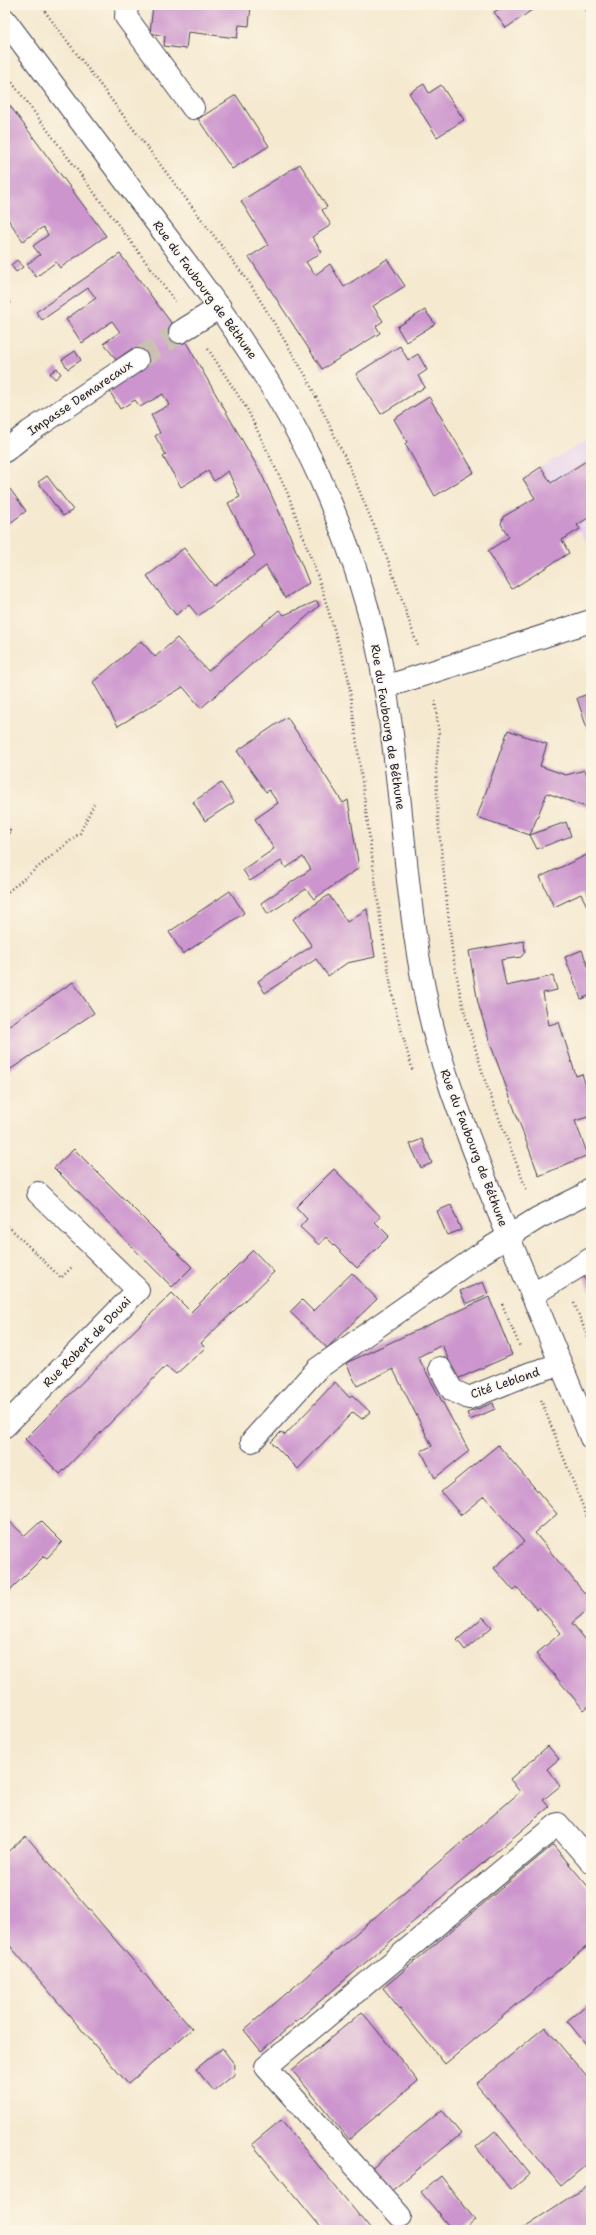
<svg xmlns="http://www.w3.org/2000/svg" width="596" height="2235" font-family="'Shantell Sans',sans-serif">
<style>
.built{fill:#e6d2f0}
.building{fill:#cc95ce}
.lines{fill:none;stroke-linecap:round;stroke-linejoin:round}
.minor-tunnel{stroke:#cbc1b2;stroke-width:22;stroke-dasharray:22 11;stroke-linecap:butt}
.minor-casing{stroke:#424051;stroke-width:24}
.path{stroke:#424051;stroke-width:2.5;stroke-dasharray:1 3;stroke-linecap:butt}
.minor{stroke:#fff;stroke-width:22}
.labels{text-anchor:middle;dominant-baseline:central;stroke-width:3;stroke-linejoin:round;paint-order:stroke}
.street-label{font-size:12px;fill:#22223b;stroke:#fcf5e5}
</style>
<rect width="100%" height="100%" fill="#fcf5e5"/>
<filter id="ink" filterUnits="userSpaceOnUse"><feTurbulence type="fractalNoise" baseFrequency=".025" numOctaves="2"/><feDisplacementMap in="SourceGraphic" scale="8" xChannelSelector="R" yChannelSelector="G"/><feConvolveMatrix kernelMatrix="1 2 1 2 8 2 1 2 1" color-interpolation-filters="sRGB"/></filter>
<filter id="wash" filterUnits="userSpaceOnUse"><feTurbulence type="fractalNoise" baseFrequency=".012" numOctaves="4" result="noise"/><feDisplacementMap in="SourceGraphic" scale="16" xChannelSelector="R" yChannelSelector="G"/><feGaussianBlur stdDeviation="0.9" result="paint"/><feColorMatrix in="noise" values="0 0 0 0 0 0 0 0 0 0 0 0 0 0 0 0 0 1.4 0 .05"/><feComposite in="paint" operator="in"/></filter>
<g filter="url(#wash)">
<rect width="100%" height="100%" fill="#f5e9d0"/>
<path class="built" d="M591,438v111l-50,-82z"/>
<g id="blocks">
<g class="building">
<path d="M153,5h98l-2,21 -10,-1 -2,13 -49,-6 -2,17 -22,-3 1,-10 -15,-3z"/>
<path d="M505,5h34l-33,23 -12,-16z"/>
<path d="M583,5h8v13z"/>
<path d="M424,84l5,9 12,-8 23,35 -27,17 -28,-44z"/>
<path d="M236,95l33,51 -37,23 -34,-50z"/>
<path d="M5,99l101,137 -46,32 -4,-6 -20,15 -9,-13 13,-9 -7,-9 15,-11 -5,-8 -20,14 -18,-26z"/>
<path d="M300,164l27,43 -5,3 9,15 -19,12 10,15 -16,10 9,13 15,-11 14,23 43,-28 18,27 -32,20 10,15 -7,5 4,7 -58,36 -73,-112 19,-12 -27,-44z"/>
<path d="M120,254l67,90 74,129 27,58 21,52 -24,15 -19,-32 -68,50 -9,-11 -13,10 -29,-39 37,-28 30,38 41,-30 -27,-53 12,-6 -12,-26 -14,10 -6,-10 -27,16 -18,-30 3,-2 -11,-19 5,-3 -9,-18 18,-10 -6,-11 -23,13 -5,-7 -15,9 -11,-19 36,-25 -12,-17 -17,12 -12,-17 16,-11 -8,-11 -30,22 -16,-24 30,-21 -8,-10 -46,32 -6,-8z"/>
<path d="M17,260l6,7 -7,5 -5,-7z"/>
<path d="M5,294l6,9 -6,5z"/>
<path d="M425,310l10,14 -29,18 -9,-15z"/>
<path d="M400,346l8,14 10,-6 9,16 -9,6 7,11 -44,27 -25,-40z"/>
<path d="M75,351l6,9 -13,9 -6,-9z"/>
<path d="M57,368l4,6 -6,5 -5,-6z"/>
<path d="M429,397l45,75 -39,24 -30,-52 2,-2 -13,-23z"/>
<path d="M591,458v58l-14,9 3,4 -18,11 7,13 -57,36 -24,-38 21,-14 -8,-13 2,-7 32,-19 -12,-19 18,-12 10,16z"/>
<path d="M47,476l26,34 -10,6 -25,-34z"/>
<path d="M10,489l16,22 -21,16v-35z"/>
<path d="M317,601l2,5 -118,102 -18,-21 -65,39 -25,-44 48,-41 14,16 22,-19 31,33 71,-61 5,5z"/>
<path d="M591,693v48l-14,-43z"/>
<path d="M287,717l56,86 5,-3 11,68 -45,31 -8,-10 -38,25 -7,-11 50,-34 -8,-12 -17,11 -5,-7 -31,20 -7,-11 31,-21 -19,-30 23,-16 -9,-13 -3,2 -29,-41z"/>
<path d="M508,730l39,14 -7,22 26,9 19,-5 6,16v23l-44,-16 -17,42 36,-13 5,14 -34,13 -7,-14 -53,-18z"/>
<path d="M221,783l13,19 -29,19 -12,-19z"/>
<path d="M5,828l6,2 -6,9z"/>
<path d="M591,853v53l-3,2 -7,-14 -27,13 -14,-30z"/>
<path d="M230,891l14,22 -61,41 -14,-22z"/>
<path d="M329,895l18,27 20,-13 8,48 -28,6 -19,13 -12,-17 -51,34 -7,-12 54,-35 -19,-27z"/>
<path d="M524,941l1,11 -4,5 -20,3 5,26 47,-10 4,14 -14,3 6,32 10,-3 17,54 6,-2 9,28v14l-16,5 13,34 -49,21 -49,-133 -12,-40 -9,-52z"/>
<path d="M582,950l9,25v20l-10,4 -16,-42z"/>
<path d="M73,982l21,31 -89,60v-45z"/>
<path d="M422,1139l10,24 -11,5 -11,-24z"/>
<path d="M74,1149l118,118 -20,20 -118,-119z"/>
<path d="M334,1169l47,48 -6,5 14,14 -32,32 -31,-31 -7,8 -19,-18 7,-8 -11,-12z"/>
<path d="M451,1205l10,25 -14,5 -10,-24z"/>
<path d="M253,1250l21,22 -73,71 4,5 -29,26 -10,-8 -106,108 -35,-35 147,-146 19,19z"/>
<path d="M591,1269v24l-8,-19z"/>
<path d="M352,1273l25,26 -50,49 -37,-36 12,-12 11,11z"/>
<path d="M483,1282l5,12 -22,10 -6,-13z"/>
<path d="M489,1297l23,58 -55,24 -15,-34 -24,12 51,94 -34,27 -14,-27 11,-5 -39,-77 -36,17 -11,-23z"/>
<path d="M335,1382l14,15 3,-2 18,17 -8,7 -9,-7 -55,57 -27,-27 10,-10 4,3z"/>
<path d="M493,1403l2,6 -25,11 -3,-7z"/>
<path d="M498,1445l59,69 -22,19 56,68v6l-19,16 19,23v58l-7,6 -48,-56 25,-21 -22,-26 -2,3 -20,-23 -3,4 -20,-23 30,-26 -40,-46 -23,19 -20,-23z"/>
<path d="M6,1518l19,18 16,-15 21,21 -15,16 -3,-2 -39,39z"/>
<path d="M483,1617l9,10 -27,23 -8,-10z"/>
<path d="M548,1746l11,13 -12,10 13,17 -17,14 6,7 -288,244 -17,-21 276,-238 -10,-13z"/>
<path d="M26,1836l166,193 -64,55 -123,-144v-86z"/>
<path d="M553,1845l38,45v53l-146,121 -62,-76z"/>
<path d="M591,2001v49l-24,-29z"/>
<path d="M362,2012l56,69 -69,58 -57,-69z"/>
<path d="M545,2027l46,55v79l-30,25 -85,-102z"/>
<path d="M222,2048l13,17 -1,10 -20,16 -18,-22z"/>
<path d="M442,2110l19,24 -72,59 -19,-23z"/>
<path d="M281,2120l8,10 82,100h-48l-71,-86z"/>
<path d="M495,2131l35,43 -19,16 -35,-43z"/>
<path d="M441,2176l34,44 -13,10h-10l-31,-38z"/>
<path d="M591,2183v47h-71z"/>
</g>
</g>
</g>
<g filter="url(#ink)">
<use href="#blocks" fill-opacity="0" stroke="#424051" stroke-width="1"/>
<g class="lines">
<path class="minor-tunnel" d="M137,360l43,-28"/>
<g class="minor-casing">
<g id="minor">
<path d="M127,5l-1,12 67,91"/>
<path d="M5,20c50,67 100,134 150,201 65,86 129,172 171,271 24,56 43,112 55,172 21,110 22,224 45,334 13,65 37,125 61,186 34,85 70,169 104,254"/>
<path d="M180,332l40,-25"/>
<path d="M5,451l24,-19 108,-72"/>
<path d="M385,687l206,-66"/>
<path d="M532,1295l59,-36"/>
<path d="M440,1368l12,22 17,8 62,-25 30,-9"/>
<path d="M5,1426l133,-136 -100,-97"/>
<path d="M252,1441l65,-72 165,-116 56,-35 46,-23 7,-7"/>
<path d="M400,2216l-134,-149 292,-243 33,38"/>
</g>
</g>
<g class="path">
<path d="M40,5l211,280 55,91 44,92 38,92 30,87"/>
<path d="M5,73l170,228"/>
<path d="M208,349l39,60 41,85 33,92 27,90 34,256 12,72 19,68"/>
<path d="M435,701l4,33 -3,36 2,50 14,130 7,38 6,26 21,70 41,107"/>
<path d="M5,894l75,-61 14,-29"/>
<path d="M5,1223l56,55 12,-12"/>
<path d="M574,1303l17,42"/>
<path d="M502,1304l18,43"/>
<path d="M541,1400l50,127"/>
<path d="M5,2222l8,8"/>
</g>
<use href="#minor" class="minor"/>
</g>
</g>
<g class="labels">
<g class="street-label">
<text transform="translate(205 290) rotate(54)">Rue du Faubourg de Béthune</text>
<text transform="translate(80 398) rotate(-34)">Impasse Demarecaux</text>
<text transform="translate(388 727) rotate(81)">Rue du Faubourg de Béthune</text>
<text transform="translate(474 1148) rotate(69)">Rue du Faubourg de Béthune</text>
<text transform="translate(87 1342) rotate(-46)">Rue Robert de Douai</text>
<text transform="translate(505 1383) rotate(-19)">Cité Leblond</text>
</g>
</g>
<rect width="596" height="2235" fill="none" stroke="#fcf5e5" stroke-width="20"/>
</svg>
